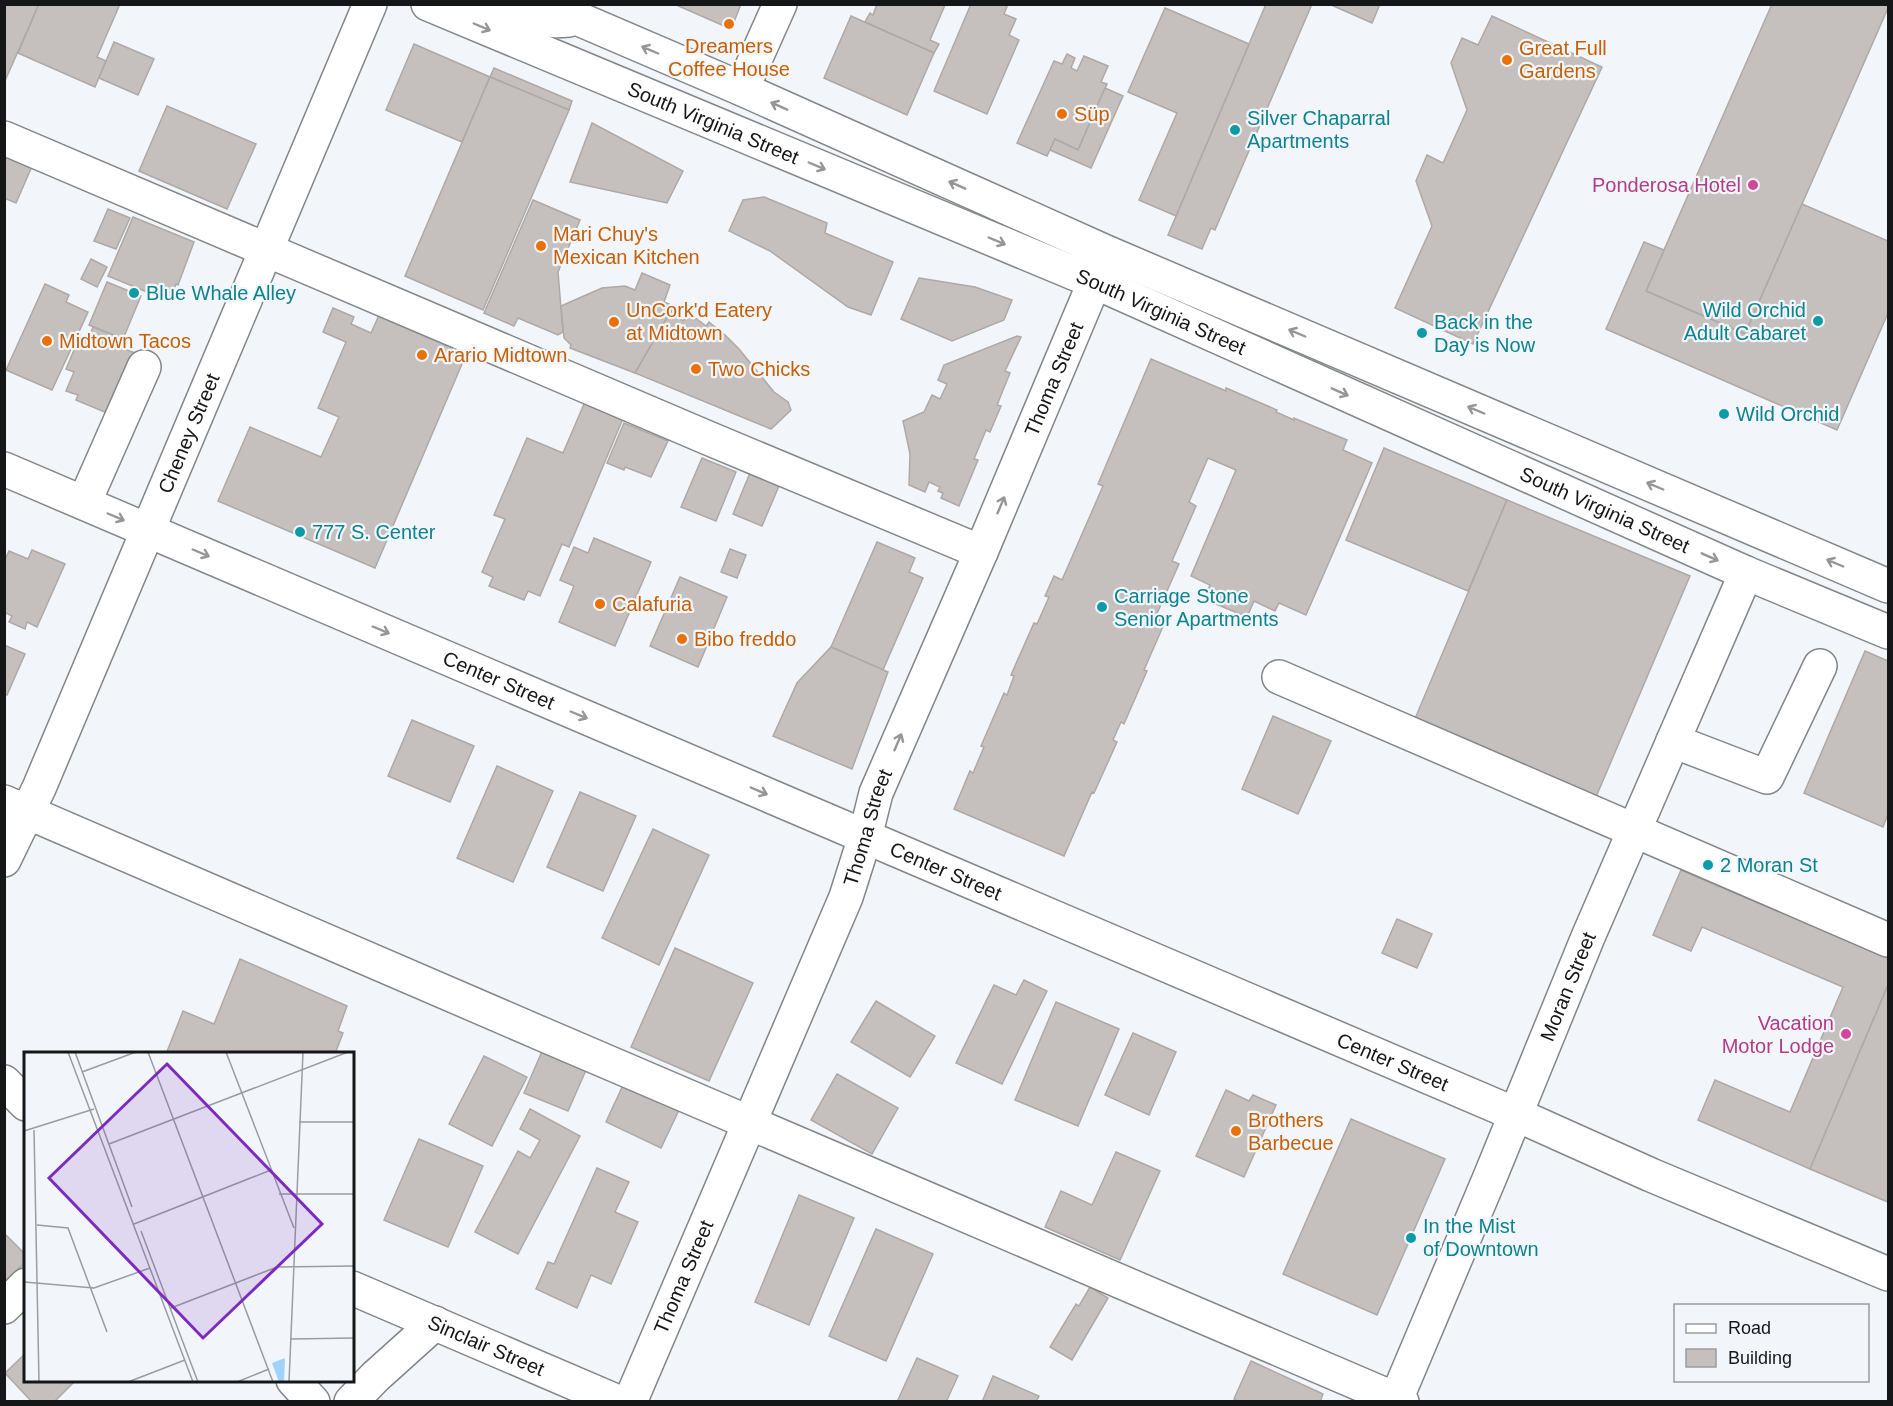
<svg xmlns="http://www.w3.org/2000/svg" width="1893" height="1406" font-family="Arial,sans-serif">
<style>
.building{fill:#c5c0be;stroke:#aea9a6;stroke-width:1.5}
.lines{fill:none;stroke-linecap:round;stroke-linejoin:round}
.minor-casing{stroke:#828689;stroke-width:36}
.major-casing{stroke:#828689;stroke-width:36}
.minor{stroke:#fff;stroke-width:33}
.major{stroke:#fff;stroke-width:33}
.oneway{stroke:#969697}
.food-dot{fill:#e8710a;stroke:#f2f6fa;stroke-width:2}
.culture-dot{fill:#0f9aa8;stroke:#f2f6fa;stroke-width:2}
.hotel-dot{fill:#d1479c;stroke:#f2f6fa;stroke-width:2}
.labels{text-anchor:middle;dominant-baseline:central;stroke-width:4.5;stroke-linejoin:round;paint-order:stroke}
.food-label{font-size:20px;fill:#c56008;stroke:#f2f6fa;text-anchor:start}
.culture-label{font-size:20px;fill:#0d838f;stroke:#f2f6fa;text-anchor:start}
.street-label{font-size:20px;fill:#151617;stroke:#f2f6fa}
.hotel-label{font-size:20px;fill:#b23c85;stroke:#f2f6fa;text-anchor:end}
.inset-road{fill:none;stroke:#9a9c9f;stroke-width:1.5}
.view{fill:#7b2cbf;fill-opacity:0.15;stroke:#7b2cbf;stroke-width:3}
.inset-edge{fill:none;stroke:#151617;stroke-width:3}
</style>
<rect width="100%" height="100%" fill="#f2f6fa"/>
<g class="building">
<path d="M4,4h35l-35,79z"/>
<path d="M39,4h81l-23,53 9,4 -11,26 -77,-34z"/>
<path d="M674,4h67l-7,18 -10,4z"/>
<path d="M877,4l68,1 -15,35 9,4 -5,9 -69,-31 5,-9 3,2z"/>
<path d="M971,4h37l-4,10 12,5 -7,16 10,5 -32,74 -53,-23z"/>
<path d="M1266,4h46l-97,226 -4,-2 -9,21 -34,-14z"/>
<path d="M1329,4h51l-8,19z"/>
<path d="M1772,4h116v4l-143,326 -99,-43z"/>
<path d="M1165,8l84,36 -73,172 -37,-16 38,-87 -49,-21z"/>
<path d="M851,16l83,37 -27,62 -83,-37z"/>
<path d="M1492,16l110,51 -129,277 -78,-36 37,-82 -16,-45 11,-26 16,8 24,-53 -16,-47 11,-25 16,7z"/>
<path d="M114,42l40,17 -16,36 -39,-17z"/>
<path d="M414,44l76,33 -28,65 -76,-32z"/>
<path d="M1067,54l8,4 -4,10 6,3 7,-15 24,10 -7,16 6,2 -29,66 -23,-11 -8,17 -30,-13 37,-82 8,3z"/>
<path d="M494,68l78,33 -3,9 -79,-33z"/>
<path d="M490,77l79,33 -86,200 -78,-34z"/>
<path d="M1105,88l18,8 -32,72 -41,-18 5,-11 23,11z"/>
<path d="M167,106l89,38 -29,65 -88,-38z"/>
<path d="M592,123l91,48 -16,32 -97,-21z"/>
<path d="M4,152l29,12 -17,39 -12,-5z"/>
<path d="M764,197l63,26 -2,10 68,29 -22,53 -23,-8 -78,-56 -41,-20 14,-31z"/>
<path d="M533,200l47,20 -22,52 5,60 -5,3 -40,-17 -4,8 -30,-13z"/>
<path d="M1802,204l86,37v72l-51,117 -231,-101 38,-87 20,8 -18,41 99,43z"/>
<path d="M108,209l22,9 -14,31 -22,-8z"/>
<path d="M133,217l61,25 -16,43 -2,-1 -7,17 -61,-25z"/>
<path d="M91,259l16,8 -10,20 -16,-8z"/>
<path d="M642,273l28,12 -6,17 10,4 -39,67 -65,-25 1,-3 -7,-7 -3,-32 41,-18 23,-2 10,4z"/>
<path d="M919,278l56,9 37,13 -8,20 -52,21 -51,-22z"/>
<path d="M107,282l34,14 -18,43 -34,-14z"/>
<path d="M45,284l24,11 -3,7 22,10 -36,78 -46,-20z"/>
<path d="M333,308l21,9 -3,7 20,9 9,-20 88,37 -93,218 -157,-67 32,-74 71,30 18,-40 -21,-9 28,-66 -23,-10z"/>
<path d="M671,311l12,10 6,-8 17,13 3,-4 16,13 14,14 35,43 14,10 3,8 -20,19 -136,-56z"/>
<path d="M93,327l30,12 -4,8 19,7 -26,61 -36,-15 2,-5 -12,-4 8,-19 -8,-3 14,-33 8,3z"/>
<path d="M1017,336l4,1 -16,34 5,2 -13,32 4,1 -11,26 -4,-2 -12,29 4,1 -19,46 -18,-8 2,-5 -5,-2 2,-4 -11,-5 -4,10 -16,-7 1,-31 -7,-33 21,-9 8,-17 8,4 7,-15 -9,-4 6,-15z"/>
<path d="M1151,359l75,32v-3l51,22 -1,2 18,8v-2l53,22 -4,10 29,13 -66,152 -27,-12 -4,8 -21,-10 -7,16 -43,-18 6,-14 -19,-9 45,-106 -28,-12 -19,44 7,4 -24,55 7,3 -24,54 10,4 -21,48 3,1 -23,53 -3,-2 -8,18 4,2 -23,51 -2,-1 -28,64 -110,-47 16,-38 3,2 11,-26 -3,-1 23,-53 3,2 7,-19 -3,-1 23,-52 3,1 12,-27 -4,-1 9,-20 8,4 41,-94 -5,-2z"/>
<path d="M587,397l38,17 -56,133 -7,-3 -22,52 -12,-5 -4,9 -35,-14 4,-9 -11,-5 23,-53 -11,-4 33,-77 36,15z"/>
<path d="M624,423l44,18 -17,36 -26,-10 -1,3 -17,-7z"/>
<path d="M1384,448l123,52 -39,91 -122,-51z"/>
<path d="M702,458l34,14 -20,49 -35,-14z"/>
<path d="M750,473l29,13 -17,40 -29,-12z"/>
<path d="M1507,500l183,76 -94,221 -182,-76z"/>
<path d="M594,538l57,24 -36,84 -56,-24 15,-36 -14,-6 14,-33 14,6z"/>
<path d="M877,542l38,16 -6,14 14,6 -40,92 -52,-23z"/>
<path d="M730,549l16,6 -9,23 -16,-6z"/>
<path d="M32,550l33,14 -28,63 -10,-5 -2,7 -16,-7 3,-6 -8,-4v-50l5,-11 19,8z"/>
<path d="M680,577l47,20 -29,70 -48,-21z"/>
<path d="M4,645l21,9 -18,41 -3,-1z"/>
<path d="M831,647l57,25 -36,97 -79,-33 24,-53z"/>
<path d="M1865,651l23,10v153l-5,13 -79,-34z"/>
<path d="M1273,716l58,25 -33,73 -56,-25z"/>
<path d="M412,720l62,26 -24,56 -62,-26z"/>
<path d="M497,766l56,25 -40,91 -56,-24z"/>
<path d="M580,792l56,24 -33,75 -56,-24z"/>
<path d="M653,829l56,26 -50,110 -57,-27z"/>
<path d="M1681,870l207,88v27l-78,184 -112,-49 17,-40 75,32 53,-125 -141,-60 -11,24 -38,-16z"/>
<path d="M1397,919l35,15 -15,34 -35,-15z"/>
<path d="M675,948l78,35 -44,98 -78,-34z"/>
<path d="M240,959l107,47 -9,25 5,2 -8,21h-169l17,-43 31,13z"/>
<path d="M1024,980l23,11 -45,93 -46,-21 38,-78 22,10z"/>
<path d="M1888,985v217l-78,-33z"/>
<path d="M876,1001l59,35 -25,41 -59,-35z"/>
<path d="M1056,1002l63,27 -41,97 -63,-26z"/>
<path d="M1133,1033l43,19 -27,63 -44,-20z"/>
<path d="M543,1049l44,19 -19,43 -44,-18z"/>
<path d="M484,1056l43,21 -35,69 -43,-22z"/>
<path d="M837,1074l61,34 -26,46 -61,-34z"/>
<path d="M624,1083l55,27 -18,38 -55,-26z"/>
<path d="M1226,1090l23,11 4,-6 23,10 -32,72 -48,-21z"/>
<path d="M530,1109l50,27 -62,118 -43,-22 43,-81 12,7 10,-18 -20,-11z"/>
<path d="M1351,1119l94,40 -68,156 -94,-41z"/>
<path d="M419,1139l64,27 -35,81 -64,-27z"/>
<path d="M1116,1152l44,19 -40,89 -75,-33 16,-36 31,14z"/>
<path d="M597,1168l32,14 -14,30 23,10 -27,62 -20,-9 -14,33 -41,-19 12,-27 6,2z"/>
<path d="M799,1195l55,23 -45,107 -54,-23z"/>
<path d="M876,1229l57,25 -47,107 -57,-25z"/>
<path d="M4,1233l22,22v7l-22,20z"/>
<path d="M1090,1287l18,11 -36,62 -22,-13 26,-43 3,2z"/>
<path d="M26,1353v27h50l-22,22h-22l-27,-29z"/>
<path d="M917,1358l41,18 -12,26h-49z"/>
<path d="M1251,1361l72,33 -3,8h-80l-6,-3z"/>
<path d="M993,1376l46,20 -3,6h-54z"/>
</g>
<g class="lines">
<g class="minor-casing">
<g id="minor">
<path d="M742,89l38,-85"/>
<path d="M4,138l704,300 273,114"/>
<path id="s1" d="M4,469l1511,645 136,61 237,99"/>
<path d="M84,503l60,-136"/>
<path d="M1279,677l609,263"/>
<path d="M1673,741l94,36 53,-111"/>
<path d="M4,802l538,232 860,368"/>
<path id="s2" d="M4,860l35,-72 331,-784"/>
<path d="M4,1082l22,22"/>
<path id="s3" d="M352,1288l266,114"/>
<path d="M4,1307l22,-22"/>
<path d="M293,1380l20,22"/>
<path d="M351,1402l24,-25 60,-54"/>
<path id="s4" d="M630,1402l216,-505 19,-60 11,-44 105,-241 124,-295"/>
<path id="s5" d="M1395,1402l95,-225 98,-240 158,-364"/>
</g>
</g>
<g class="major-casing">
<g id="major">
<path id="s6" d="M428,4l667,278 651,291 142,59"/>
<path d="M487,4c27,12 52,19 82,16"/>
<path d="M544,4l198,85 364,163 782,334"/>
</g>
</g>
<use href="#minor" class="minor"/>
<use href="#major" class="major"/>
</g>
<defs><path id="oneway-shaft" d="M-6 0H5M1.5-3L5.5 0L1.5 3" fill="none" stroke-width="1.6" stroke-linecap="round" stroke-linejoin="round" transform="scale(1.5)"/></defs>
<g class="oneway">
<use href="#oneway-shaft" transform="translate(482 27) rotate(23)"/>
<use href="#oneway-shaft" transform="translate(650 50) rotate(-157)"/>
<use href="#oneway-shaft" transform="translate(779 106) rotate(-156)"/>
<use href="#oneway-shaft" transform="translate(817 166) rotate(23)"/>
<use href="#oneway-shaft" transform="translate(957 185) rotate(-156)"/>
<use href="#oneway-shaft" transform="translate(997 241) rotate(23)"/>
<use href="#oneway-shaft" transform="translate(1297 333) rotate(-157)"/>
<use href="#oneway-shaft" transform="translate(1340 392) rotate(24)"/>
<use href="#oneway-shaft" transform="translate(1476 410) rotate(-157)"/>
<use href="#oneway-shaft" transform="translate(1655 486) rotate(-157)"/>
<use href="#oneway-shaft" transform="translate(1001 505) rotate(-67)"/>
<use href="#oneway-shaft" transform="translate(116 517) rotate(23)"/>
<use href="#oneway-shaft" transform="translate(201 553) rotate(23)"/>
<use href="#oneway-shaft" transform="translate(1710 557) rotate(24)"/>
<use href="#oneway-shaft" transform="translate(1835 563) rotate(-157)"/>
<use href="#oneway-shaft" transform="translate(381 630) rotate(23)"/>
<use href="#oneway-shaft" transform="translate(579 715) rotate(23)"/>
<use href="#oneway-shaft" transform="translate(898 742) rotate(-67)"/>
<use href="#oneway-shaft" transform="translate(759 791) rotate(23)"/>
</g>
<g class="food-dot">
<circle cx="729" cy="24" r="6"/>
<circle cx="1507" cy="60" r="6"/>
<circle cx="1062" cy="114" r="6"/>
<circle cx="541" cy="246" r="6"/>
<circle cx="614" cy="322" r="6"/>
<circle cx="47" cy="341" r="6"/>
<circle cx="422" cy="355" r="6"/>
<circle cx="696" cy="369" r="6"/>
<circle cx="600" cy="604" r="6"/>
<circle cx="682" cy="639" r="6"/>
<circle cx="1236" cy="1131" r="6"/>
</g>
<g class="culture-dot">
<circle cx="1235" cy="130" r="6"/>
<circle cx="134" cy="293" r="6"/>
<circle cx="1818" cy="321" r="6"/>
<circle cx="1422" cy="333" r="6"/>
<circle cx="1724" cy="414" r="6"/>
<circle cx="300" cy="532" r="6"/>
<circle cx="1102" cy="607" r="6"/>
<circle cx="1708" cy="865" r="6"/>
<circle cx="1411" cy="1238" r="6"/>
</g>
<g class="hotel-dot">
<circle cx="1753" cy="185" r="6"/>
<circle cx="1846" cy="1034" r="6"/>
</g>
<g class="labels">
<g class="food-label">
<text x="729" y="46" text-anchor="middle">Dreamers<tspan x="729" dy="23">Coffee House</tspan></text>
<text x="1519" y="48">Great Full<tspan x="1519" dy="23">Gardens</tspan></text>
<text x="1074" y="114">Süp</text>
<text x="553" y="234">Mari Chuy's<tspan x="553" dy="23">Mexican Kitchen</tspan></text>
<text x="626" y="310">UnCork'd Eatery<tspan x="626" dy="23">at Midtown</tspan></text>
<text x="59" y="341">Midtown Tacos</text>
<text x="434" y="355">Arario Midtown</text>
<text x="708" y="369">Two Chicks</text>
<text x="612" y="604">Calafuria</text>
<text x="694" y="639">Bibo freddo</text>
<text x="1248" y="1120">Brothers<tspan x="1248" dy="23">Barbecue</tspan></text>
</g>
<g class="culture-label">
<text x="1247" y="118">Silver Chaparral<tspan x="1247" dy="23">Apartments</tspan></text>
<text x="146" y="293">Blue Whale Alley</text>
<text x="1806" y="310" text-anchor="end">Wild Orchid<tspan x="1806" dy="23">Adult Cabaret</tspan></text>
<text x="1434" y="322">Back in the<tspan x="1434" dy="23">Day is Now</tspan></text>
<text x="1736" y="414">Wild Orchid</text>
<text x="312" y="532">777 S. Center</text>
<text x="1114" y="596">Carriage Stone<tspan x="1114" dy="23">Senior Apartments</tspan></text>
<text x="1720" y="865">2 Moran St</text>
<text x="1423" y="1226">In the Mist<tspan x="1423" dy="23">of Downtown</tspan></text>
</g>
<g class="street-label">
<text stroke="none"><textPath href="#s6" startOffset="309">South Virginia Street</textPath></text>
<text stroke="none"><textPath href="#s6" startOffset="795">South Virginia Street</textPath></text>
<text stroke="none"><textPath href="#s4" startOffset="1108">Thoma Street</textPath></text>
<text stroke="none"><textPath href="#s2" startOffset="465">Cheney Street</textPath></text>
<text stroke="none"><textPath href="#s6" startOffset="1281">South Virginia Street</textPath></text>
<text stroke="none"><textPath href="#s1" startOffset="538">Center Street</textPath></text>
<text stroke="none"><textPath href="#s4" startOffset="622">Thoma Street</textPath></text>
<text stroke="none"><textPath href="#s1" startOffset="1024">Center Street</textPath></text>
<text stroke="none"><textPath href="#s5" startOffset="450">Moran Street</textPath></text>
<text stroke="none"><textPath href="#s1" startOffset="1510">Center Street</textPath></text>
<text stroke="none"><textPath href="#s4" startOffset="136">Thoma Street</textPath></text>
<text stroke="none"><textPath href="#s3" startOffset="146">Sinclair Street</textPath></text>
</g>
<g class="hotel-label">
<text x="1741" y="185">Ponderosa Hotel</text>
<text x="1834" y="1023">Vacation<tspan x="1834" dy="23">Motor Lodge</tspan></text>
</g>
</g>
<g transform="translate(24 1052)">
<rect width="330" height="330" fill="#f2f6fa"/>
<path d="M261,306l-1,24h-5l-7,-19z" fill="#9fd3fa"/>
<path class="inset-road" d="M44,0l125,330M51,0l57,155M124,0l125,330M202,0l68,176M58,20l54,-20M275,70h55M10,78l5,252M0,79l70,-22M85,92l239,-92M255,142h75M110,172l137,-54M13,173l31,3 39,104M117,179l57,151M0,230l70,6 56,-20M147,256l106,-41 77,-1M267,287l63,-1M104,330l57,-22M213,330l32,-13M265,330l14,-330"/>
<path class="view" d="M143,12l155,160 -119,114 -154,-160z"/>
<rect width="330" height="330" class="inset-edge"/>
</g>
<rect width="1893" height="1406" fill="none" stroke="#151617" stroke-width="12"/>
<rect x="1674" y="1304" width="195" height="78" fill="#f2f6fa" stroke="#9a9c9f" stroke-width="1.5"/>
<rect x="1686" y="1324" width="30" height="9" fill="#ffffff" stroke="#9a9c9f" stroke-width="1.5"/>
<text x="1728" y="1334" font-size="18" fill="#151617">Road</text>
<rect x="1686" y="1349" width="30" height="18" fill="#c5c0be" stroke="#9a9c9f" stroke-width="1.5"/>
<text x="1728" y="1364" font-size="18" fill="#151617">Building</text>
</svg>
